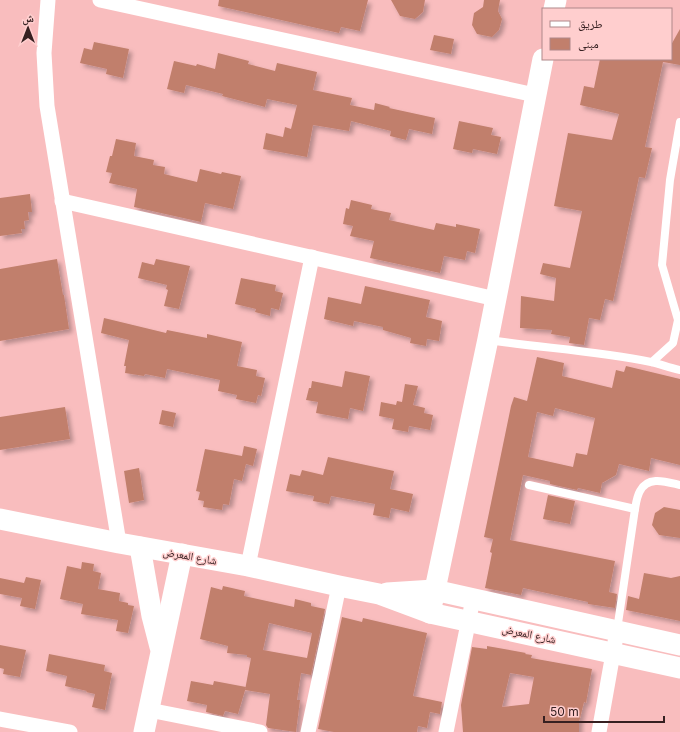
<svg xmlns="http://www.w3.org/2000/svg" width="680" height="732" font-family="Inter,'Noto Naskh Arabic',sans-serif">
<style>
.building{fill:#c17f6c;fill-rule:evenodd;filter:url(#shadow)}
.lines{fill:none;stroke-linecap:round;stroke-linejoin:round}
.lane{stroke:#fff;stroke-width:8}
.street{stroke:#fff;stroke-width:15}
.secondary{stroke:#fff;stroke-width:21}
.labels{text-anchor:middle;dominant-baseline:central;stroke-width:3;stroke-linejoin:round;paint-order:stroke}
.street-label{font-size:11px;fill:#362021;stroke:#ffcece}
</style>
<defs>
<filter id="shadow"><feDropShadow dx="3.5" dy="3.5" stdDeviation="2" flood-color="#0004"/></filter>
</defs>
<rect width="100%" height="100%" fill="#f9bdbe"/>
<g class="building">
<path d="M219,0h149l-8,31 -19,-4 -2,6 -121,-27z"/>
<path d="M391,0h34l-2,12 -8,7 -15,-3z"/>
<path d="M484,0h16l-2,11 4,8 -3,11 -7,7 -15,-3 -5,-9 2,-12 9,-6z"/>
<path d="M680,29v36l-17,-3 -18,85 7,1 -7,30 -6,-1 -26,124 -8,-2 -5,21 -11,-2 -5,27 -15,-2 1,-6 -19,-3 1,-4 -32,-2 1,-32 33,5 2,-23 -16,-4 3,-11 27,5 12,-57 -28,-5 14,-73 44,7 7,-26 -39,-9 4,-19 10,2 6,-29h63v1l8,-1v-14z"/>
<path d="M434,35l20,4 -3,15 -21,-4z"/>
<path d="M94,42l35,7 -6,29 -17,-4 1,-5 -27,-6 4,-15 8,2z"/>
<path d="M218,53l31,8 -1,3 27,7 2,-8 40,9 -4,18 39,8 -2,7 24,5 1,-7 15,4 -1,1 46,10 -3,16 -23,-5 -3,11 -16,-4 1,-5 -40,-10 -2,10 -36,-6 -6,32 -44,-8 3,-16 17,4 2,-10 6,2 6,-24 -30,-6 -2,8 -43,-11 1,-2 -37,-9 -2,8 -17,-4 7,-28 22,5 1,-2 18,5z"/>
<path d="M459,121l34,7 -2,7 10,2 -4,17 -24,-5 -1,4 -19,-4z"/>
<path d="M116,139l20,4 -2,13 20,4 -1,5 12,2 -1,7 33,8 3,-13 21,5 1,-2 19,4 -8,33 -28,-6 -4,19 -67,-15 3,-18 -28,-6 3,-10 -6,-1 4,-16h2z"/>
<path d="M30,194l2,18h-4l1,8 -5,1 1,8h-4l1,4 -22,3v-38z"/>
<path d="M351,200l21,5 -1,4 20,4 -2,7 45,10 2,-7 20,4v-3l24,5 -5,24 -8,-2 -2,9 -21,-4 -4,17 -70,-15 4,-17 -24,-5 3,-10 -10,-2 3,-16 3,1z"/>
<path d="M57,259l6,36h1l5,34 -69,12v-72z"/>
<path d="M156,259l34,7 -11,43 -15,-3 4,-16 -2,-1 1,-4 -29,-7 4,-16 12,3z"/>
<path d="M241,278l35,7 -1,6 8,2 -4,17 -8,-2 -1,8 -15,-4 1,-3 -21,-5z"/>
<path d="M365,286l65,14 -4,17 16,4 -3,20 -12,-2 -1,7 -16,-3 1,-5 -28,-8v-3l-29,-6 -1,5 -29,-7 4,-22 33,7z"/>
<path d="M104,318l62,15 1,-3 40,8v-4l35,8 -5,24 20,4 -1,6 9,2 -4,18 -3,-1 -2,8 -20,-4 1,-4 -19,-4 2,-11 -53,-11 -2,9 -20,-4 -1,2 -19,-3 1,-7h-2l5,-26 -28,-7z"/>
<path d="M537,357l27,6 -2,13 50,12 4,-18 8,2 2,-6 54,13v86l-29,-7 -2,13 -30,-7 -3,11 -14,8 -2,10 -22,-5 -1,2 -27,-6v-3l-27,-6 -13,65 105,21 -6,31 8,2 -2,14 -27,-4v-2l-65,-14 -2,7 -36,-7 7,-35 -2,-1 3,-13 -9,-2 27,-131 3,-9 13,4zM555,408l40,10 -8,37 -11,-2 -3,14 -45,-10 9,-45 16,4z"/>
<path d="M345,371l25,5 -7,35 -13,-3 -2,11 -32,-6 2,-11 -12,-2 3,-12h2l1,-7 30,6z"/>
<path d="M405,384l13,2 -5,19 12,3 -1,5 9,2 -3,15 -21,-4 -1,6 -16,-3 2,-10 -15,-3 2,-14 15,3 1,-4 5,1z"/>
<path d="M65,407l5,32 -70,11v-33z"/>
<path d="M162,410l14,3 -3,14 -14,-3z"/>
<path d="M244,446l13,3 -4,17 -7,-2 -4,17 -8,-2 -5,26 -6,-1 -1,6 -19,-3 1,-6 -6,-1 2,-8 -4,-1 9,-42 37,7z"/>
<path d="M328,457l66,14 -4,18 23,5 -4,18 -18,-4 -2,10 -16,-3 2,-11 -44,-8 -2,8 -16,-3 1,-5 -28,-5 4,-17 10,2 2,-6 21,5z"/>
<path d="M139,468l5,32 -15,3 -5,-32z"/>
<path d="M548,495l27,6 -5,23 -27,-5z"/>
<path d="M664,507l16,3v28l-21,-3 -7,-10 3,-12z"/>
<path d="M82,562l12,2 -1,7 8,2 -3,16 22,4 -1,8 9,2v2l6,1 -6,27 -12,-2 2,-11 -37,-6 2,-10 -23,-5 7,-33 14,3z"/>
<path d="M644,573l27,5 9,-2v45l-54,-11 2,-14 11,3z"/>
<path d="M26,577l15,3 -6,29 -15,-3 2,-8 -22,-4v-16l24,5z"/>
<path d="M223,586l22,5 -1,5 50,11 1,-8 16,4v3l14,3 -14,66 -10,-2 -4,27h3l-4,32 -28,-4 -2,-3 4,-31 -25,-4 6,-32 -4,-1v-2l-20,-2 1,-7 -28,-7 11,-52 11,3zM269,623l43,10 -5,25 -44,-8z"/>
<path d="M342,617l20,5 1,-4 64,15 -14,63 29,6 -2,12 -10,-2 -3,16 -9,-2 -1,6h-83l-16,-3z"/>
<path d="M0,645l26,5 -6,27 -17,-3 1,-5 -4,-1z"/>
<path d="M487,646l39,7 -1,1 7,1 -1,3 61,11 -6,34 -2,-1 -5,20v10h-116l-2,-27 11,-58 15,2zM510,673l24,4 -5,27 -27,3z"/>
<path d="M49,654l56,11 -1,6 8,2 -7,37 -13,-3 3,-13 -9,-2 1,-1 -22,-5 2,-10 -21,-5z"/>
<path d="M191,681l22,4 1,-4 32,6 -8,27 -13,-3 -2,5 -17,-4 1,-7 -20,-4z"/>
</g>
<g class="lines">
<g class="lane">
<path d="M489,340c54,8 108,11 162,22 9,2 19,6 29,8"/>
<path d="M652,362l21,-19 5,-23 -16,-55 8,-85 10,-58"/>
<path d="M529,485l106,24"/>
<path d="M617,630l18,-121c1,-6 2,-13 5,-18 8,-16 27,-9 40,-6"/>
</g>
<g class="street">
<path d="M48,0l-4,53 3,53 72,437"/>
<path d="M100,0l435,95"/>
<path d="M62,201l434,98"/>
<path d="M248,566l64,-309"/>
<path d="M149,710l111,22"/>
<path d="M0,719l70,13"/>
<path d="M308,732l31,-146"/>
<path d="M446,732l27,-133"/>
<path d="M599,732l18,-101"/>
</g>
<g class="secondary">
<path d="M554,9l2,-9"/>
<path d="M0,519l119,24 129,23 91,20 40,8 51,19 250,55"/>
<path d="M140,547l12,69 8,31"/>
<path d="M387,593l47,-3 246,55"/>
<path d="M430,613l58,-274 55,-280"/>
<path d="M144,732l38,-178"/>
</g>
</g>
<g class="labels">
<g class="street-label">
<text transform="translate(190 556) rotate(10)">شارع المعرض</text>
<text transform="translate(529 634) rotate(12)">شارع المعرض</text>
</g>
</g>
<rect x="542" y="8" width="130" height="52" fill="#ffcece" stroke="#af8889"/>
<rect x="550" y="21" width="20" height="6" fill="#ffffff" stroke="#af8889"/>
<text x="578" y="28" font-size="12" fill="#362021">طريق</text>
<rect x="550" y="38" width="20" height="12" fill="#c17f6c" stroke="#af8889"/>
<text x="578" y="48" font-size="12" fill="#362021">مبنى</text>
<g transform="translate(28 28)" stroke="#ffcece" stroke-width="3" paint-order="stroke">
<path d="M0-3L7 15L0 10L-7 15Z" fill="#362021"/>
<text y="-6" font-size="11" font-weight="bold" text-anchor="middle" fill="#362021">ش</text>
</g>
<path d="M544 716v6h120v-6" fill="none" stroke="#362021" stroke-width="2"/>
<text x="550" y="716" font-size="12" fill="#362021" stroke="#ffcece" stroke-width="3" paint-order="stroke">50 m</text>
</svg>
